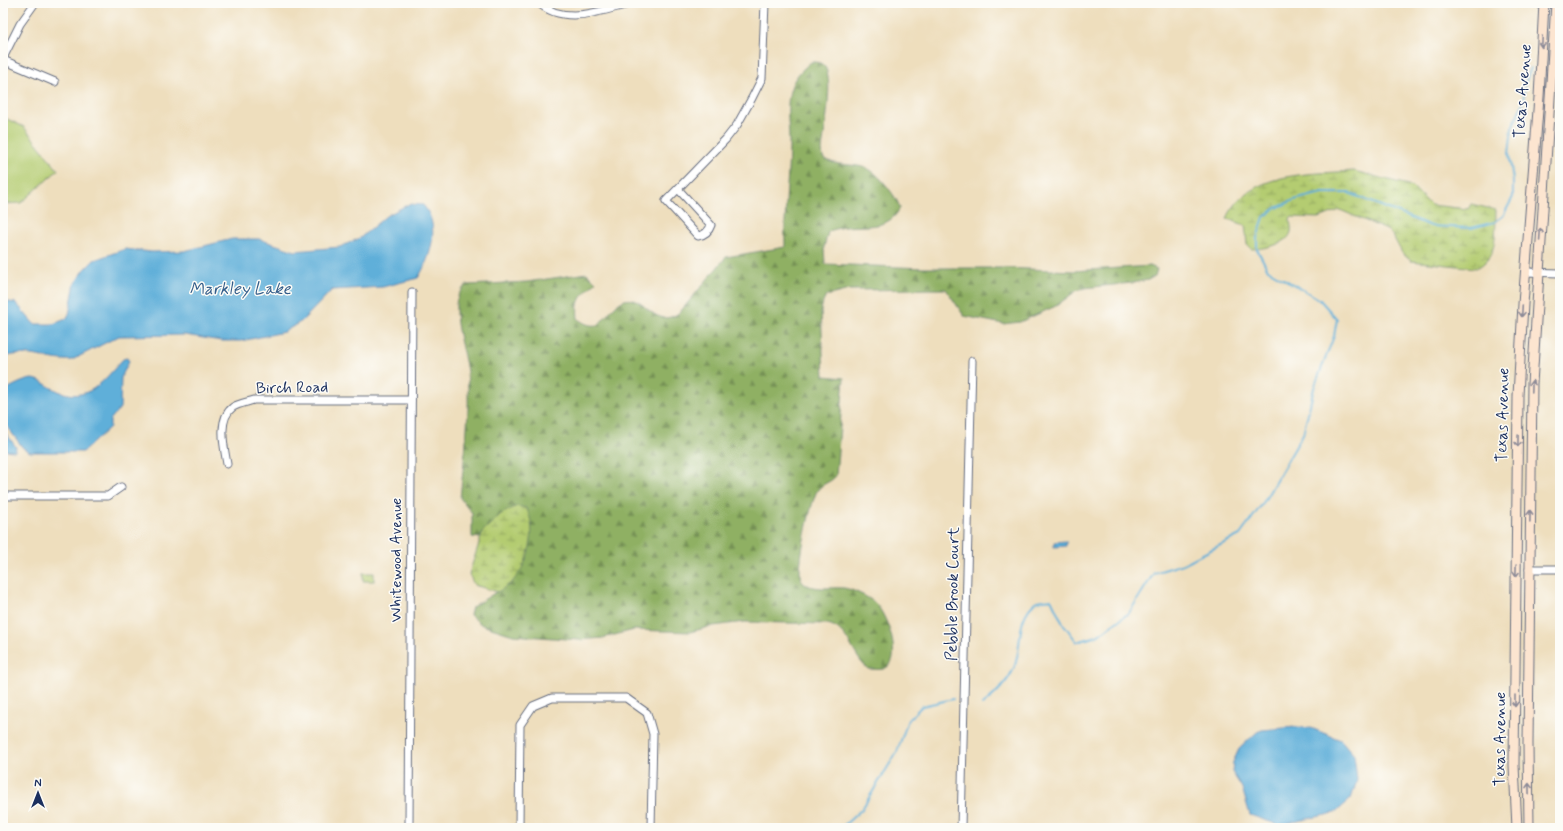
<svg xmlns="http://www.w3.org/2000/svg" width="1563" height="831" font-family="Mynerve,sans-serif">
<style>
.forest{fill:url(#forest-firs);stroke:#557060}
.wetland{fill:url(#wetland-marsh);stroke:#687e68}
.park{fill:#b4cc71;stroke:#687e68}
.water{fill:#5eafd9;stroke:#3c6f9c}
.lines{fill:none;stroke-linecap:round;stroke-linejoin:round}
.stream{stroke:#5eafd9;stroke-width:2}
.street-casing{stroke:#656c7f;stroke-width:9}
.secondary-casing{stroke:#656c7f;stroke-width:11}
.street{stroke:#fff;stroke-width:7}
.secondary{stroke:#fce5d0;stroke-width:9}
.oneway{stroke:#8c8a97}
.labels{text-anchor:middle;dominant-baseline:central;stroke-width:3;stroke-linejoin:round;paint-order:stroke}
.street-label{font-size:16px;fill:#1b2f5e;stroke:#fdfcf7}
.water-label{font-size:17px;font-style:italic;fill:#325c89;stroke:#fdfcf7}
</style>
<defs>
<pattern id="forest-firs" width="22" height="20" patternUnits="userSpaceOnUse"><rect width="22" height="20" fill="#8fb063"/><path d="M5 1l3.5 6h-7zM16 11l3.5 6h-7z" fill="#749055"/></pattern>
<pattern id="wetland-marsh" width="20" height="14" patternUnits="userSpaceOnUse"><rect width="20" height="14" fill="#b4cc71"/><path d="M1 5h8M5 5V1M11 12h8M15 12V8" fill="none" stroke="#92a660"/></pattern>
</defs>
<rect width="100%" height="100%" fill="#fdfcf7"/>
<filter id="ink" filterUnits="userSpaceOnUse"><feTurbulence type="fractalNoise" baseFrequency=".025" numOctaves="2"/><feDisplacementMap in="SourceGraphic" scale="8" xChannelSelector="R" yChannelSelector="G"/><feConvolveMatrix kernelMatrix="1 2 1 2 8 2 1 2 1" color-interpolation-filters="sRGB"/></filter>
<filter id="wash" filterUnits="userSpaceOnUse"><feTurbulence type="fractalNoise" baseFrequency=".012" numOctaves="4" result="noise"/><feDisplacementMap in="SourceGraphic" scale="16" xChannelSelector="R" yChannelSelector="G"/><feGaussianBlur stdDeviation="0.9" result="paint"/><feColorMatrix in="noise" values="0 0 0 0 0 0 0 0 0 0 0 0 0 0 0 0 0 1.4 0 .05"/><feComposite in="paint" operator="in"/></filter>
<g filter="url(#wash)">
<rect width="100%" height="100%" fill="#eedebd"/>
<path class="forest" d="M811,62c6,0 10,0 14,5 9,14 -1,66 -3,83l1,8c13,9 29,5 43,10 11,3 31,29 34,40 -14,29 -49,11 -72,24l-4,15 1,17 99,4h82l67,3 77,-5 7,3 -2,7 -7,4 -16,3 -48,5 -8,3 -20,15 -36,16 -17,2 -39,-8 -18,-27 -97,1 -23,6 -3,6 -2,8 3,66 20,2 -8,98c-6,7 -14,7 -19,15 -6,10 -21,78 -16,89 5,11 32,7 43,8 8,1 24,9 30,14 12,10 32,61 9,67 -4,1 -11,0 -15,0 -17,-14 -19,-41 -41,-45l-82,-2 -32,4 -23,6 -56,-2 -31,8 -24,2 -66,-5 -31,-10 -12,-10 2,-8 39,-24 13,-20 6,-17 -47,-15 -3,7 -8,-1v-24l-12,-15c4,-39 11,-87 7,-126 -3,-22 -12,-43 -11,-66 0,-8 4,-16 11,-21l60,-3 60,-9 9,9c-15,14 -20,16 -18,37 7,5 11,7 20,6 8,-8 17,-22 27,-25 20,-6 29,32 55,12l46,-55 59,-10c-1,-33 3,-65 4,-98 1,-21 -5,-44 3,-64 4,-10 11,-16 19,-23z"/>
<g class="wetland">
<path d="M1354,171l54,14 4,2 19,18 37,4 3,-5 25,6c-1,22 3,48 -20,58l-65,-7 -9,-8 -9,-17 -6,-6 -47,-20 -21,8 -27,-1 -2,2c0,4 2,9 1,13 -3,13 -29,17 -40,17l-4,-4 -2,-20 -18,-6c2,-7 7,-12 11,-18 29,-30 77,-27 116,-30z"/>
<path d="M517,506l9,2c13,21 2,59 -15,75 -4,3 -9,6 -13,9l-24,-7 -5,-11 14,-43 18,-17z"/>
</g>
<g class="park">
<path d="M3,117l21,10 34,43 -37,33 -18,1z"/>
<rect x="363" y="573" width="11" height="8"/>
</g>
<g class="water">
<path d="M409,204l14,1c18,20 8,52 -5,73l-35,9 -51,3 -30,31 -18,11 -43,9h-20l-36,-6 -66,1 -47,24c-23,2 -46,-12 -69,-2v-57l13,2 18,21h19l13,-5 3,-5 6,-31 10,-14 9,-9 31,-11 27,3 32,-1 48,-12h27l36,12 45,-4 20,-9 26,-22z"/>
<path d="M127,358l2,3 -8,17 -1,30 -10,12v7l-27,25h-53l-7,-4 -20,-27v-30c8,-4 20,-11 29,-12 8,0 15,7 22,10 33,17 49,-8 69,-30z"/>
<path d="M3,429l13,18 -1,4 -12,-1z"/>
<path d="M1066,541v5l-12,1v-5z"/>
<path d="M1295,727l16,1 30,12 13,15 3,25 -6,19 -16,14 -56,12 -29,-10 -8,-27 -10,-16 1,-10 6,-13 18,-17 5,-2z"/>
</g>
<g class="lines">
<g class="stream">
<path d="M982,705c13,-10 25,-21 32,-37 9,-22 1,-50 22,-66 3,-2 11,-2 15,-3l11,23 15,20 20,-6 32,-23 25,-40 29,-9 57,-29 23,-32 40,-69 11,-46 20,-52 3,-17 -18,-20 -51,-29 -11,-21v-11l7,-21 12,-9 18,-8 28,-7h27l82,33 40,2 24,-6 8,-6 10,-19v-17l-4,-26 3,-26 11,-26 2,-19 6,-15"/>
<path d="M841,828l21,-19 35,-57 11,-32 14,-14 31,-7"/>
</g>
</g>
</g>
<g filter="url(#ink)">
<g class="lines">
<g class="street-casing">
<g id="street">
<path d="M539,3c25,23 65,7 94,0"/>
<path d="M3,58l17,-34 15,-21"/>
<path d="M3,60l52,22"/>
<path d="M678,189l33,36c-2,6 -6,10 -13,11l-32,-35 60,-62 11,-14 15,-27 10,-20 3,-75"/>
<path d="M1525,272l35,1"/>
<path d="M227,464c-3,-17 -10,-45 6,-57 5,-3 15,-5 21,-7h157"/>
<path d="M3,496h105l13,-9"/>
<path d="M1529,569h31"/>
<path d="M409,828l3,-536"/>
<path d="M519,828l1,-103 13,-19 19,-8h74l21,15 6,21 -2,94"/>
<path d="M961,828l11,-467"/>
</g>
</g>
<g class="secondary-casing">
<g id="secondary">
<path d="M1517,828l-3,-63 4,-369 5,-92 16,-207 5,-94"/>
<path d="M1529,828l-1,-84 4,-360 24,-381"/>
</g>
</g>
<use href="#street" class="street"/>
<use href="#secondary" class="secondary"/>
</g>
<defs><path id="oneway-shaft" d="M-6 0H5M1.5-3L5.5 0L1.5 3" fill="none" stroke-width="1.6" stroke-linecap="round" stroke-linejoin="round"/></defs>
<g class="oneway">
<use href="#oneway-shaft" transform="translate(1542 42) rotate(93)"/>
<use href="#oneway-shaft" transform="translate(1540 234) rotate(-86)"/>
<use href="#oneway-shaft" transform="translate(1522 311) rotate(93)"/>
<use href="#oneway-shaft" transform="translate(1532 386) rotate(-88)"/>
<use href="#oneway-shaft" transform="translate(1518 441) rotate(91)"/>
<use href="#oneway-shaft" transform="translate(1530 516) rotate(-89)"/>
<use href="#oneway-shaft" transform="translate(1516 571) rotate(91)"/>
<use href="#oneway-shaft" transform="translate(1515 701) rotate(90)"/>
<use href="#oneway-shaft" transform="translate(1529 789) rotate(-91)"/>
</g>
</g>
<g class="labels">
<g class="street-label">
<text transform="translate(1523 91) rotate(-86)">Texas Avenue</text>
<text transform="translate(292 388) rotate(-1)">Birch Road</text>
<text transform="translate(1503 415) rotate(-89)">Texas Avenue</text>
<text transform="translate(396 560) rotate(-90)">Whitewood Avenue</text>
<text transform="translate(953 594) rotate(-89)">Pebble Brook Court</text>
<text transform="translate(1500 739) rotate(-90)">Texas Avenue</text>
</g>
<g class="water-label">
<text x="240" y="289">Markley Lake</text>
</g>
</g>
<rect width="1563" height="831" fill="none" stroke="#fdfcf7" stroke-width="16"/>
<g transform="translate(38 793)" stroke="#fdfcf7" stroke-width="3" paint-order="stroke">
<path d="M0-3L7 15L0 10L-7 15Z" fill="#1b2f5e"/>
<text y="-6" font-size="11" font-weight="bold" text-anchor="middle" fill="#1b2f5e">N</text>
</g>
</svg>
